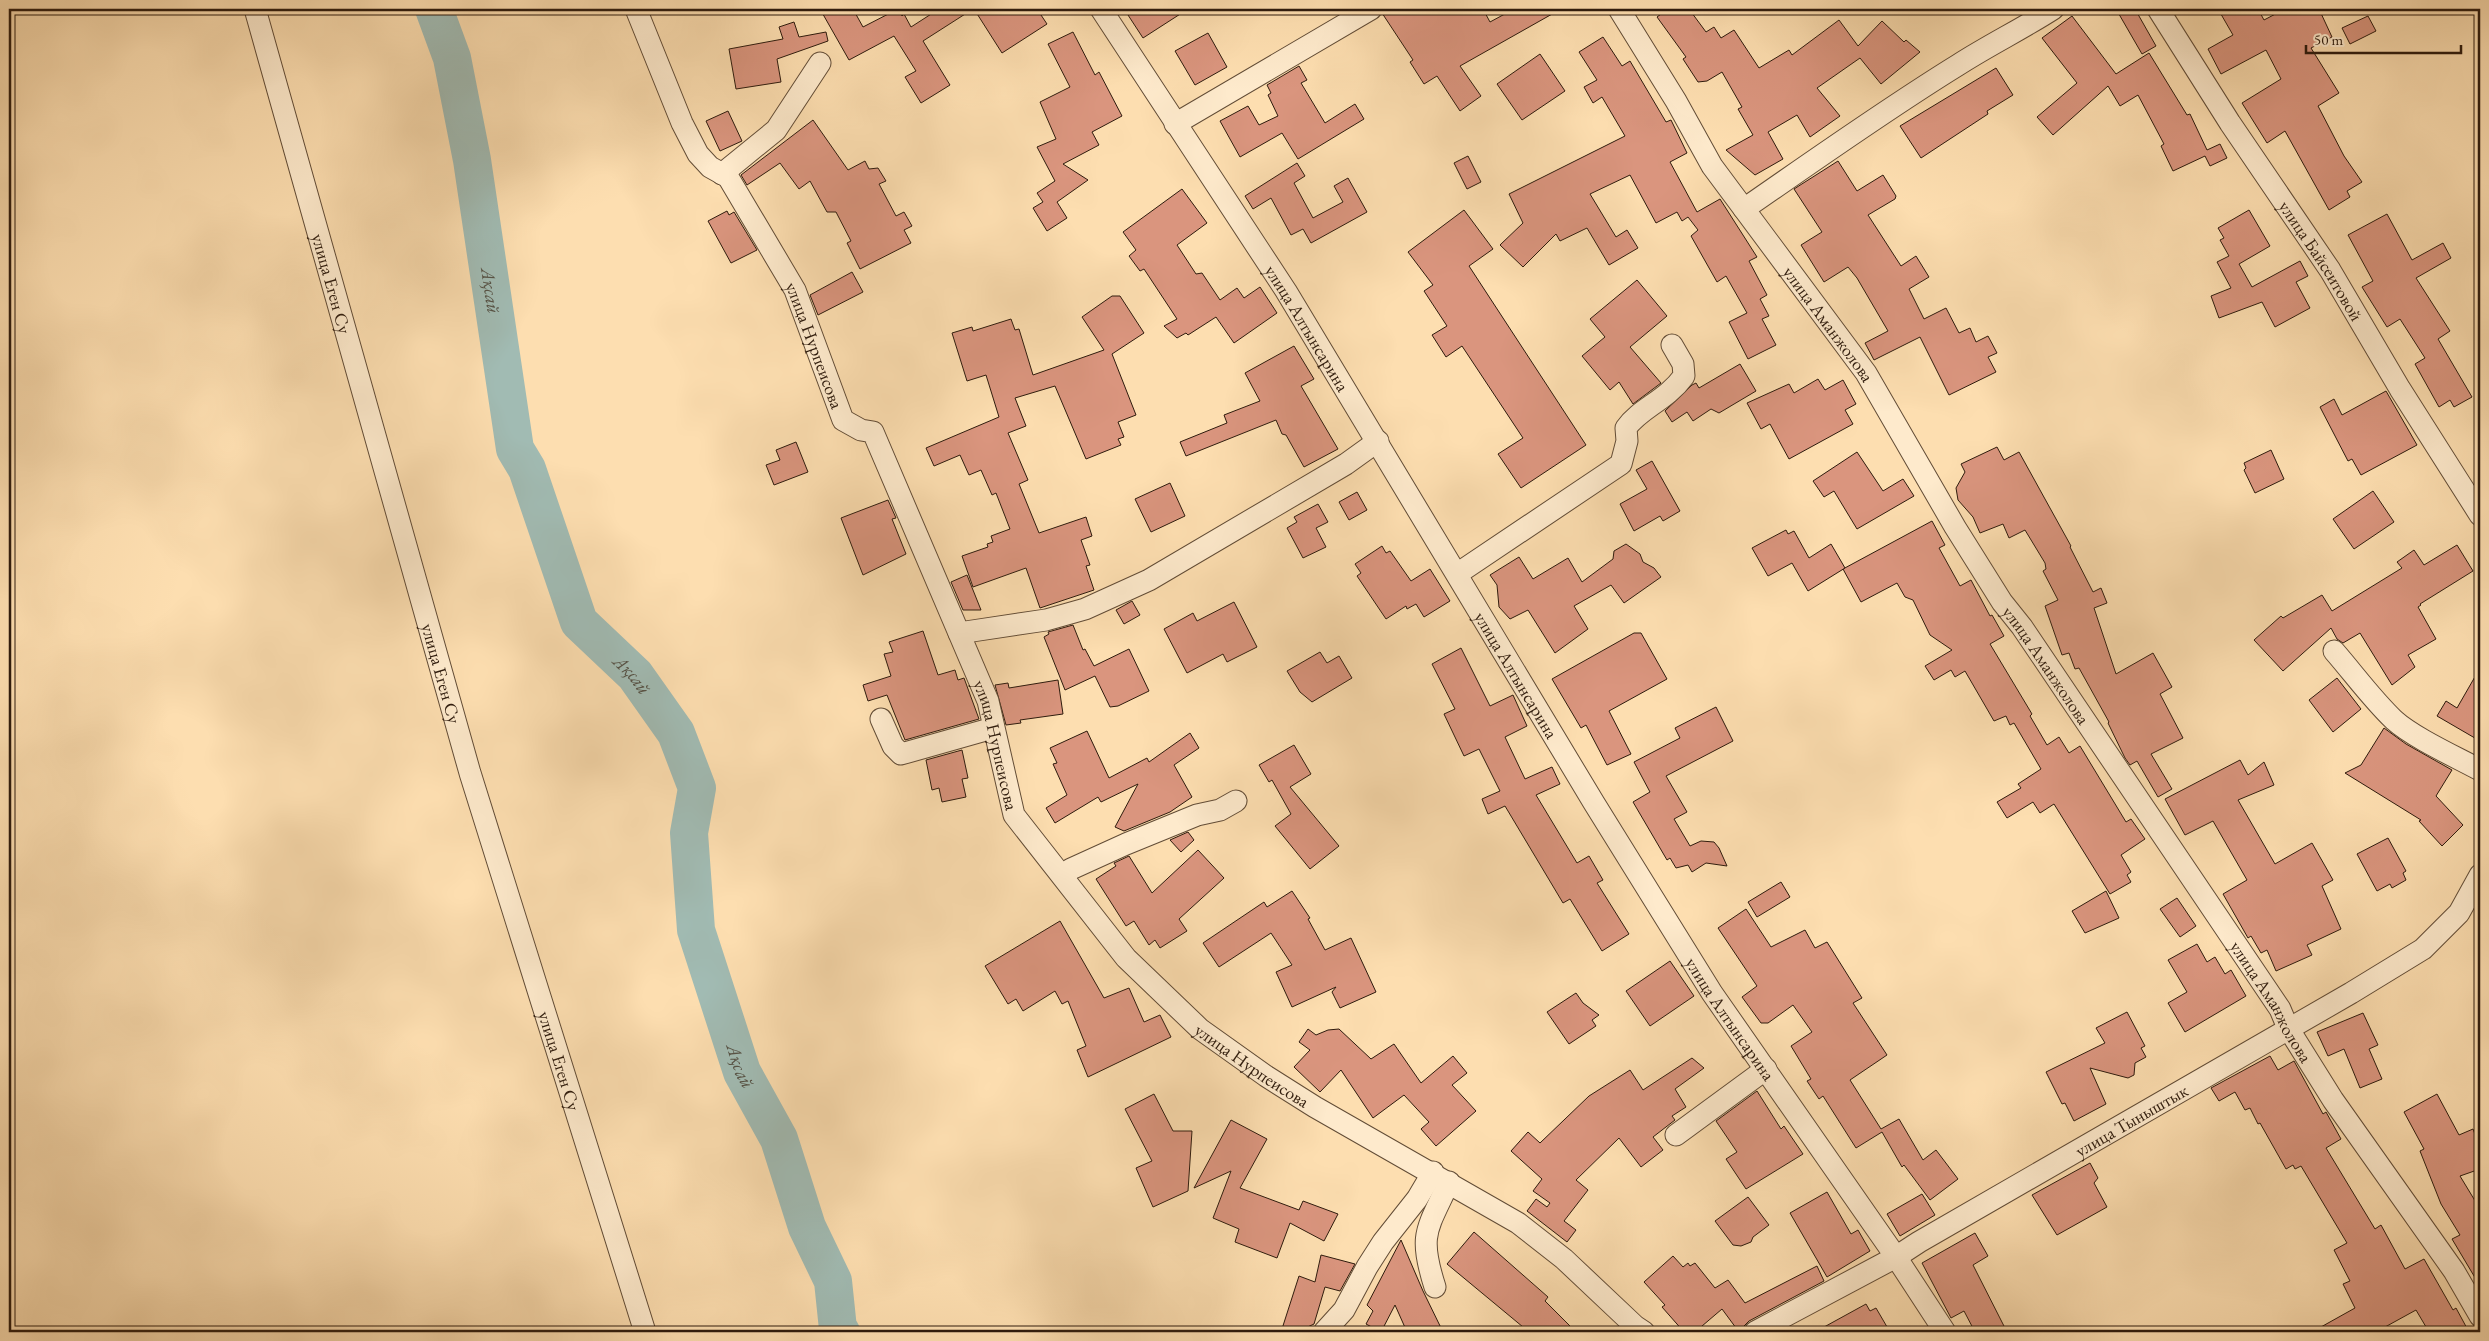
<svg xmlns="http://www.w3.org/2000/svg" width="2489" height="1341" font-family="'EB Garamond',serif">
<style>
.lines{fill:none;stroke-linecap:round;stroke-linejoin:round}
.river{stroke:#a1bbb3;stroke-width:38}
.building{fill:#da957e;stroke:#2e1b0d}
.minor-casing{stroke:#624c36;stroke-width:23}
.minor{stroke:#feeacc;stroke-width:21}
.labels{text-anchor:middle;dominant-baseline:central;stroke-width:5;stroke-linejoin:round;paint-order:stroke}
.street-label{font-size:18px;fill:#2e1b0d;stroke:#feeacc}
.water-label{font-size:19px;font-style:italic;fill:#565347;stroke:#feeacc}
</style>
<rect width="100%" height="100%" fill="#fddeb0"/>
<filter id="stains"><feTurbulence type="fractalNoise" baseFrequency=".004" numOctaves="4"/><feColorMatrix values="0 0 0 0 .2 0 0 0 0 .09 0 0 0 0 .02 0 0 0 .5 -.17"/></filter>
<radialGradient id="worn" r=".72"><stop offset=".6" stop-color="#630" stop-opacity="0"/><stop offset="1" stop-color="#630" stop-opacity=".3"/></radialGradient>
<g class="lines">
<path class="river" id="s1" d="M434,9l18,49 20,102 43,289 12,20 52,153 56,53 41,58 21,55 -8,45 7,97 46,142 37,67 28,88 26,54 5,48 3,3"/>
</g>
<g class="building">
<path d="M820,9h33l10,18 35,-18 4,7 2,-2 7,13 28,-18h34l-50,32 27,44 -29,18 -16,-26 11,-6 -22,-35 -45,24z"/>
<path d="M974,9h63l10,15 -45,29z"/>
<path d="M1138,9h50l-45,29 -15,-23z"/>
<path d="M1383,9h100l7,13 24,-13h47l-101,57 21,30 -21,15 -23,-35 -13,8 -14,-22 3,-2 -31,-47z"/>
<path d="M1668,9h21l17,23 8,-5 7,11 13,-8 25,38 30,-18 3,5 47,-35 19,26 24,-25 22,21 2,-2 14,12 -39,32 -21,-26 -43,30 23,28 -30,21 -13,-22 -29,17 15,27 -28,16 -29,-25 27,-15 -15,-26 4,-2 -20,-35 -15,9 -9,1 -15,-23 3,-2 -29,-40z"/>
<path d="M2116,9h19l21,37 -14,8z"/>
<path d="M2218,9h40l6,11 21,-11h34l13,28 -21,11 28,45 -21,13 26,50 18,26 -15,9 3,6 -21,13 -44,-79 -18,12 -25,-40 39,-24 -15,-29 -45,24 -13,-25 25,-14z"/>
<path d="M2072,16l44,58 33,-21 38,62 3,-1 17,36 13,-6 7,14 -17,8 -5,-10 -32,15 -12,-25 3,-2 -26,-49 -18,11 -12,-20 -55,49 -16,-18 40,-34 -35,-45z"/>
<path d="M2368,16l8,15 -26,13 -8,-16z"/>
<path d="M794,22l5,15 27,-5 2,9 -51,18 4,23 -45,7 -7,-40 54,-10 -4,-12z"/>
<path d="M1073,32l22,43 4,-3 23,44 -30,16 7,13 -36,19 25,16 -31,22 10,16 -20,13 -14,-23 10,-6 -6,-9 18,-12 -18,-34 19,-8 -16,-37 30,-15 -22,-43z"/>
<path d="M1208,33l19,34 -32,18 -20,-34z"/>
<path d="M1603,37l19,29 8,-5 36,61 5,-2 16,33 -17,9 27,50 23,-13 37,58 -8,4 18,34 -7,4 9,17 -7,3 14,26 -28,14 -19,-37 18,-9 -21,-37 -9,6 -26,-46 7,-6 -10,-13 -6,4 -5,-9 -21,11 -26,-48 -40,19 26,43 11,-7 11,18 -29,17 -22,-37 -27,13 -4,-7 -33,33 -23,-22 23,-22 -14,-29 116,-58 -23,-39 -9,6 -9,-16 13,-7 -18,-28z"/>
<path d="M1540,54l25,37 -43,29 -25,-36z"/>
<path d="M1299,66l8,14 -6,3 24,40 30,-19 9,15 -66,40 -16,-26 -42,24 -20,-36 28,-15 11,19 19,-9 -10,-21 3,-2 -4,-8z"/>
<path d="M1996,68l17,27 -26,16 1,3 -67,44 -21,-32z"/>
<path d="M728,111l14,30 -22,10 -14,-30z"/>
<path d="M813,120l35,50 17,-9 4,8 9,-1 8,13 -7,3 17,32 8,-4 8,14 -8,4 7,13 -51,26 -13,-26 4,-2 -15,-29h-9l-17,-31 -11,8 -19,-26 -33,22 -6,-10z"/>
<path d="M1468,156l13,26 -14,7 -13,-26z"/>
<path d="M1838,161l19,30 26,-16 13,21 -1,3 -27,16 33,51 15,-10 13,21 -20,12 15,30 22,-11 13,25 11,-5 6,14 12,-6 9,17 -9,4 8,15 -47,23 -29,-58 -46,23 -9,-17 23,-12 -31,-53 -9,-11 -24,15 -23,-37 21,-13 -28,-43z"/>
<path d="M1297,163l8,13 -11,7 19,35 30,-16 -9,-16 14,-8 19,34 -56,31 -8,-14 -12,6 -20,-37 -18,11 -8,-13z"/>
<path d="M1182,189l25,34 -30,22 19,29 6,-1 18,27 17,-12 7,10 16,-11 17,26 -43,30 -18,-26 -28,18 -2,-2 -9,5 -13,-12 13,-7 -33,-50 -4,2 -11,-15 7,-6 -13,-18z"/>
<path d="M1464,210l29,39 -24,17 117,179 -65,43 -23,-34 25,-16 -61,-92 -16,11 -14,-22 15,-9 -23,-35 9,-6 -25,-33z"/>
<path d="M2249,210l21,36 -31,18 13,23 48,-26 8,15 -12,6 14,26 -35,19 -13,-25 -43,16 -8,-22 20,-8 -14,-26 12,-6 -9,-16 4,-2 -6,-10z"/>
<path d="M727,211l2,4 5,-3 23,38 -26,13 -23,-42z"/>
<path d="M2387,214l25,46 31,-17 8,15 -35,20 34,53 -12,8 34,58 -18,10 -4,-7 -11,7 -24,-43 10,-6 -25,-39 -13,8 -25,-40 11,-6 -25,-46z"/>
<path d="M852,272l11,20 -45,23 -8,-20z"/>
<path d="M1637,280l30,36 -37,31 31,36 -28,21 -14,-22 -9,8 -28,-34 23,-19 -15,-18z"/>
<path d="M1112,296h8l24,37 -32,21 24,61 -18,7 6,15 -6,2 3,6 -35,14 -31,-73 -40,12 11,28 -18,7 20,47 -9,4 20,49 47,-16 6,19 -11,4 9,25 -4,1 8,24 -54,18 -14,-40 -53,19 -11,-31 26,-9 -1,-3 6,-2 -2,-6 19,-7 -14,-36 -4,2 -11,-25 -12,5 -9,-20 -26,11 -8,-18 73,-31 -13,-42 -19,6 -15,-48 20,-6 1,4 38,-12 4,11 4,-1 14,46 71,-25 -22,-33z"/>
<path d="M1294,346l20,33 -13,7 37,63 -34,18 -18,-32 -4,-1 -6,-14 -90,36 -6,-14 47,-19 -3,-8 36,-14 -15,-28z"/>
<path d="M1740,364l16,27 -37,22 -8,-4 -18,12 -6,-9 -15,10 -7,-11 27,-26 4,-2 3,5z"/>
<path d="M1818,379l7,11 18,-10 13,24 -11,6 8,14 -64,35 -19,-35 -9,5 -14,-26 42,-19 5,9z"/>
<path d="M2386,391l31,54 -56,30 -9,-16 -4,2 -28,-54 14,-8 8,16z"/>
<path d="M796,442l12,30 -34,13 -8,-20 14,-5 -4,-10z"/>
<path d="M1997,447l7,13 15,-8 52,94 -1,1 23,45 8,-4 6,15 -13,5 22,66 37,-21 19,34 -12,7 23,44 -32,16 21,35 -14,8 -21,-36 -7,4 -5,-7 -17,-35 1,-1 -30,-54 -4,1 -6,-16 -7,2 -17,-49 13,-6 -15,-29 3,-2 -1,-6 -20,-33 -16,8 -6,-14 -23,9 -7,-16 -15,-17 -2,-12 9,-16 -4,-8z"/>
<path d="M2271,450l13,29 -29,14 -11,-23 2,-2 -2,-5z"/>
<path d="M1857,452l26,39 20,-12 11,17 -57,33 -23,-38 -10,6 -11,-16z"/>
<path d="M1652,461l28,50 -17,10 -3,-5 -26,15 -14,-27 27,-15 -11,-19z"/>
<path d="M1170,483l15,33 -34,16 -16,-33z"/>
<path d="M2373,491l21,31 -40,27 -21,-30z"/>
<path d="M1357,492l10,18 -18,10 -10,-18z"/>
<path d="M888,500l8,18 -4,1 14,35 -43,21 -22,-57z"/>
<path d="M1318,504l10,18 -12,6 10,19 -23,11 -16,-30 10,-6 -3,-5z"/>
<path d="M1932,521l13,24 -6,3 21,38 11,-6 19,36 2,-1 12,21 -14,8 42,70 -2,2 17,29 12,-8 10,16 11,-7 46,76 5,-3 14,20 -24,16 10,17 -4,3 4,7 -21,12 -56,-90 -14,9 -7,-11 -26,16 -10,-16 24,-14 -3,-4 23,-15 -27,-46 -4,2 -4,-9 -12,5 -29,-50 -10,6 -4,-7 -17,10 -9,-14 27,-16 -22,-15 -17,-35 -8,-3 -8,-14 -36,19 -18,-33z"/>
<path d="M1786,530l2,4 6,-3 15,27 22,-14 14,24 -37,23 -16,-28 -24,13 -16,-28z"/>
<path d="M1626,544l14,10 3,8 11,6 7,9 -37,26 -13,-18 -37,21 14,23 -33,24 -27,-43 -18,9 -11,-12 -2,-22 -7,-10 29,-18 14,22 35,-21 14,24 31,-23 1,-8z"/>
<path d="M2457,545l16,26 -53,33 1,1 -3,2 18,32 -28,16 7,12 -23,18 -32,-52 -17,10 -6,-4 -6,-11 -48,43 -29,-31 27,-24 2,2 39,-23 10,16 70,-43 -5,-6 17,-12 10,15z"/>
<path d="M1382,546l4,7 4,-2 21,30 19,-12 20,32 -26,16 -8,-13 -9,5 -1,-3 -20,13 -29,-43 4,-3 -6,-9z"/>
<path d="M967,575l14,35h-18l-12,-28z"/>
<path d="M1132,601l8,14 -16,9 -8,-14z"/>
<path d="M1234,602l23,45 -30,15 -4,-8 -36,19 -23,-44 29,-16 4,8z"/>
<path d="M1073,625l10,25 2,-1 9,17 35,-17 20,42 -31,15 -8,1 -15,-31 -30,14 -21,-53 5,-3 -1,-2z"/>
<path d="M923,631l15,44 17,-5 3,10 6,-2 15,41 -74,21 -18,-45 -19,6 -5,-16 28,-9 -7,-22 9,-2 -4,-10z"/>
<path d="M1634,633h7l26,46 -58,32 22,43 -24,11 -21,-40 -5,3 -29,-49z"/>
<path d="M1461,648l29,58 23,-11 14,31 -22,11 20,42 27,-12 8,17 -24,11 41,68 12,-7 14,24 -6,3 32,51 -27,17 -32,-52 -7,4 -58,-97 -17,8 -6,-15 18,-8 -21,-42 -15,7 -20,-42 11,-5 -23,-45z"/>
<path d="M1320,652l7,11 12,-7 13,22 -40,24 -12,-10 -13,-21z"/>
<path d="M2480,668v73l-43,-25 9,-15 11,7z"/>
<path d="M2337,678l24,31 -28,23 -24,-32z"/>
<path d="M1058,680l5,34 -43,6 1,3 -15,2 -11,-40 13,-2 1,5z"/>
<path d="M1716,707l17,34 -67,35 21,36 -13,7 16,27 11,-5 13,1 5,6 8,18 -21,-3 -14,9 -4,-7 -12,3 -6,-10 -3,2 -34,-58 17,-10 -16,-30 46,-24 -5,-10z"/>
<path d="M2384,728l22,16 46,26 -16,26 27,29 -21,21 -23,-25 2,-1 -76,-47 16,-8z"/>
<path d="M1087,731l22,47 38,-20 2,4 41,-29 9,15 -25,17 18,32 -22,15 -46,19 -9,-4 23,-43 -37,18 -3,-5 -43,26 -9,-15 21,-13 -14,-31 4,-1 -7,-15z"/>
<path d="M1294,745l17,29 -21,13 49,59 -29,23 -35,-43 16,-12 -19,-34 -3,2 -10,-17z"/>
<path d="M962,750l6,28 -6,1 4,18 -24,5 -3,-14 -7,2 -6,-30z"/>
<path d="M2240,760l8,15 16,-13 10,23 -36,15 37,64 37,-21 21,37 -11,6 19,43 -34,16 5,10 -36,16 -9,-21 -6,3 -10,-17 -3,2 -25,-44 24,-14 -34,-59 -28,14 -20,-36z"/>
<path d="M1188,832l6,8 -13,12 -11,-12z"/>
<path d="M2388,838l18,33 -3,2 3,7 -14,8 -2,-4 -13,7 -20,-37z"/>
<path d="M1198,850l26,28 -45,41 8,12 -27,17 -5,-8 -6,5 -15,-24 -8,5 -30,-47 20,-13 -2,-3 15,-7 23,37z"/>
<path d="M1781,882l9,15 -33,20 -9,-15z"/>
<path d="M1292,891l18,27 -2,1 17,31 26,-12 25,54 -36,16 -8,-16 4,-5 -44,20 -16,-35 16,-7 -21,-32 -52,34 -16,-24 61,-41 3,5z"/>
<path d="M2106,891l13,27 -34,15 -13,-22z"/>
<path d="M2177,898l19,28 -16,11 -20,-28z"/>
<path d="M1746,909l25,38 34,-17 10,18 12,-6 35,56 -9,5 34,52 -37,25 31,49 18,-10 24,41 13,-10 22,29 -28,21 -26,-35 -2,2 -20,-35 -26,16 -33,-52 -4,3 -12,-18 4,-2 -20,-33 21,-14 -19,-27 -25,18h-7l-19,-26 15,-11 -39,-58z"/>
<path d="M1060,921l44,77 25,-10 15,34 16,-7 11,22 -83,40 -11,-27 9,-4 -18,-45 -6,3 -7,-13 -32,20 -7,-12 -8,5 -23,-38z"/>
<path d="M2197,944l10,18 8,-5 10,17 6,-4 15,26 -61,36 -17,-29 19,-11 -19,-32z"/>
<path d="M1670,961l24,35 -44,30 -24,-35z"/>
<path d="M1576,993l7,10 16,12 -7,5 4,6 -27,18 -22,-32z"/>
<path d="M2127,1012l18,34 -4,2 5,9 -11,6 -1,12 -6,3 -38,-10 16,36 -32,17 -9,-18 -3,1 -16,-32 59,-29 -9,-15z"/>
<path d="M2363,1013l15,32 -9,4 13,30 -22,9 -16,-39 -16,7 -11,-24z"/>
<path d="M1308,1029l8,6 12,-5 11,-1 32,30 23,-15 27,39 32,-27 14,17 -15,12 24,26 -40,35 -15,-17 8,-7 -25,-27 -31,23 -32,-48 -21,22 -26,-25 16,-17 -11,-8z"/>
<path d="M2270,1056l8,14 16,-9 29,53 3,-2 15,27 -15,9 49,81 6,-4 24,44 19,-10 29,51 3,-2 13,24h-40l-13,-22 -40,22h-64l43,-24 -12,-24 7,-3 -16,-31 13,-7 -46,-77 -6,3 -2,-4 -7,4 -26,-46 -2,1 -8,-16 -5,2 -10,-18 -16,9 -8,-13z"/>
<path d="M1692,1058l12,10 -29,21 11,18 -14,9 3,4 -22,17 10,13 -22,17 -22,-29 -43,42 12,10 -24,31 12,9 -9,12 -40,-31 9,-12 11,8 3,-4 -17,-12 9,-12 -31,-28 17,-19 12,11 49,-47 41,-26 13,20z"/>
<path d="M1757,1091l24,38 3,-3 19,28 -57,35 -20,-30 11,-7 -21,-31z"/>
<path d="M1154,1094l19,37h19l-4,60 -35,16 -17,-39 16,-7 -27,-52z"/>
<path d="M2437,1094l22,41 14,-6 3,8 4,-2v34l-20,7 20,33v77l-28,-47 8,-4 -19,-31 -21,-53 4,-2 -20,-37z"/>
<path d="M1231,1120l36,19 -27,49 59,22 4,-9 35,13 -14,27 -34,-18 -13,35 -42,-16 4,-13 -26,-11 18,-47 -37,17z"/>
<path d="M2090,1163l8,15 -4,5 13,24 -50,28 -25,-40z"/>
<path d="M1827,1192l24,42 7,-4 12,21 -43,26 -37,-64z"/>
<path d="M1922,1194l13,21 -35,21 -13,-22z"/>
<path d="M1748,1197l21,28 -16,12 -2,5 -10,4 -8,-1 -18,-24z"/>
<path d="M1474,1232l74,65 -3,4 31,31h-47l-82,-68z"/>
<path d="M1975,1233l13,23 -15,9 34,67h-32l-11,-21 -13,7 -29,-55z"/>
<path d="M1401,1240l22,51 20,41h-36l-12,-27 -14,27 -15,-8 7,-13 -6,-6z"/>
<path d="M1321,1255l34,9 -15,27 -15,-4 -11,37 -17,8h-16l18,-56 16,6z"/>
<path d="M1673,1256l10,11 5,-4 2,3 5,-3 20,25 13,-8 17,23 72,-37 7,15 -75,40 -5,5 -1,6h-4l-17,-23 -27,23h-11l-22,-25 3,-2 -21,-23z"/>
<path d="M1866,1304l4,7 6,-3 14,24h-75z"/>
</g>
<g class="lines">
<g class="minor-casing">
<g id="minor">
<path id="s2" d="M255,9l215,764 175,559"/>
<path id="s3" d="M636,9l46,114 16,31 12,13 18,10 67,113 48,130 18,10 12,2 115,269 26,114 112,143 74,71 66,47 49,31 203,116 46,36 71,67 9,6"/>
<path id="s4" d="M1101,9l185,282 308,512 118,190 184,264 49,75"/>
<path id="s5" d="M1619,9l57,92 36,65 154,207 89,154 47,75 20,25 258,382 8,19 45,72 121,171 26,45"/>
<path id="s6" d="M2158,9l72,114 100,147 70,119 80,126"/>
<path d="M1175,124l196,-115"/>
<path d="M722,174l54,-44 44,-67"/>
<path d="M1744,209c71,-49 141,-99 214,-144 31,-20 64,-36 95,-56"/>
<path d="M1457,574l164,-110 6,-23 -1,-13c14,-20 40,-27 58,-52l-1,-12 -11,-19"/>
<path d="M959,633l87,-13 39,-11 64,-29 197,-116 32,-23"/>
<path d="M2334,651c20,23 38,48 60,69 20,18 62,37 86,50"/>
<path d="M881,719l12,27 8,8 92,-26"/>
<path d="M1063,876l8,-7 55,-25 71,-29 23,-5 16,-9"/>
<path d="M1676,1135l90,-66"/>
<path d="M1435,1287c-17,-53 -8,-57 14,-105"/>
<path d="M1324,1332l20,-22 23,-43 16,-25 34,-43 16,-27"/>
<path id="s7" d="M1755,1332l141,-75 23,-15 432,-249 72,-44 36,-36 21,-38"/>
</g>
</g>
<use href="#minor" class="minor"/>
</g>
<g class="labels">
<g class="street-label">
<text stroke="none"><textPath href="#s6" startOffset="300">улица Байсеитовой</textPath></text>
<text stroke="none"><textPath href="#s2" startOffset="285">улица Еген Су</textPath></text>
<text stroke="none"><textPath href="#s5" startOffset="379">улица Аманжолова</textPath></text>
<text stroke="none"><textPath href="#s4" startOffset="380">улица Алтынсарина</textPath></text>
<text stroke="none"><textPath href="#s3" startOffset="386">улица Нурпеисова</textPath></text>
<text stroke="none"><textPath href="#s5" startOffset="784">улица Аманжолова</textPath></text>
<text stroke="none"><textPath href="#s2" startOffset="690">улица Еген Су</textPath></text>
<text stroke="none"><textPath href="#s4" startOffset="785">улица Алтынсарина</textPath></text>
<text stroke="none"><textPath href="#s3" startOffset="836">улица Нурпеисова</textPath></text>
<text stroke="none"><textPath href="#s5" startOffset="1189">улица Аманжолова</textPath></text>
<text stroke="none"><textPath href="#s4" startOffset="1190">улица Алтынсарина</textPath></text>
<text stroke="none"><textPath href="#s2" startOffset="1095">улица Еген Су</textPath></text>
<text stroke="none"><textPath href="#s3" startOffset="1256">улица Нурпеисова</textPath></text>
<text stroke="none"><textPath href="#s7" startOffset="432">улица Тыныштык</textPath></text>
</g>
<g class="water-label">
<text stroke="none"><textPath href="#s1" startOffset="288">Ақсай</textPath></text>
<text stroke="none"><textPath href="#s1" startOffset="708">Ақсай</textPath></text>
<text stroke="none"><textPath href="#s1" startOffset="1126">Ақсай</textPath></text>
</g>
</g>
<rect width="2489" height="1341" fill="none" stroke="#fddeb0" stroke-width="30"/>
<rect x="10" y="10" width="2469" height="1321" fill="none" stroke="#2e1b0d" stroke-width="2.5"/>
<rect x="15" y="15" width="2459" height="1311" fill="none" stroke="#2e1b0d"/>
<path d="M2306 45v8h155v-8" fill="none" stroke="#2e1b0d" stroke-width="2.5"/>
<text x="2314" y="45" font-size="15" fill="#2e1b0d" stroke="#feeacc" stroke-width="4" paint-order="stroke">50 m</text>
<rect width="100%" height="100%" filter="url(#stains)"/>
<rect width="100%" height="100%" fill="url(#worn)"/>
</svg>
